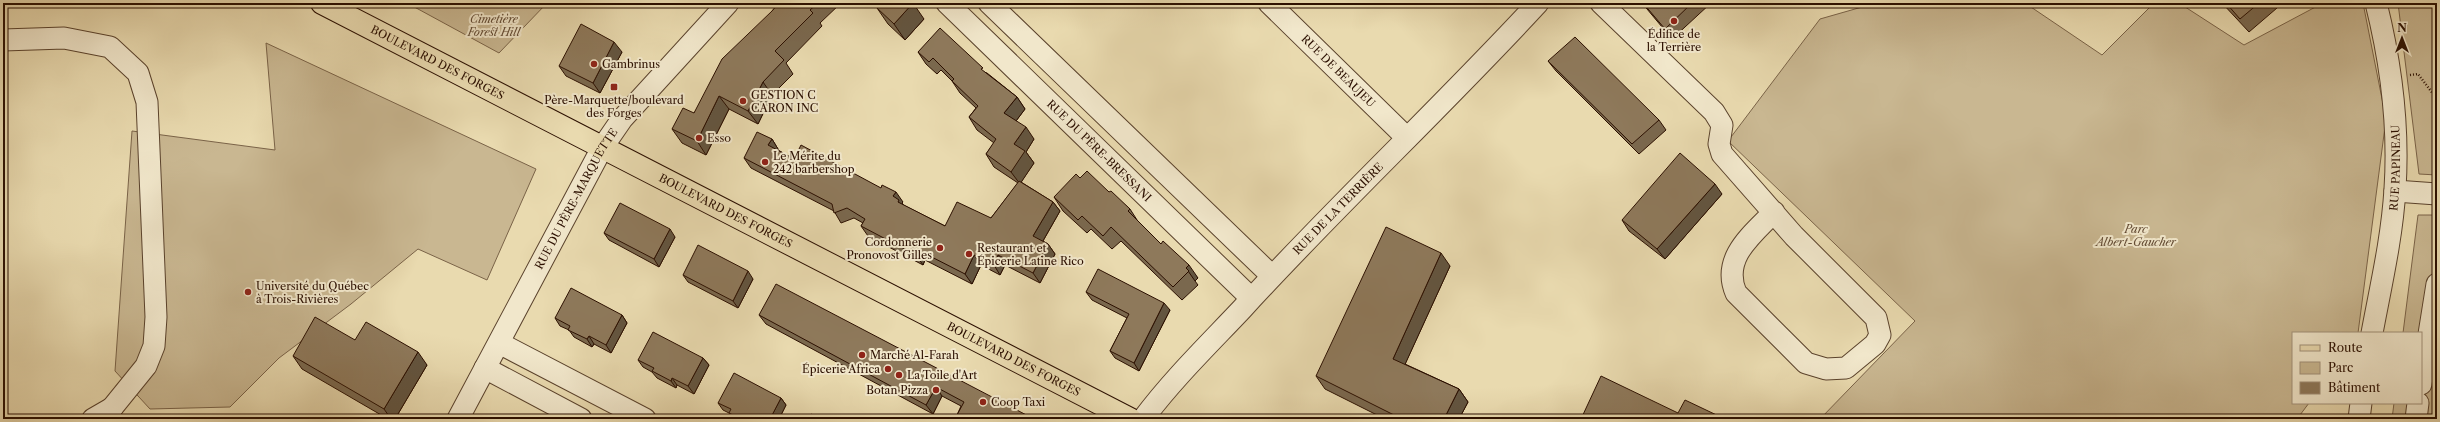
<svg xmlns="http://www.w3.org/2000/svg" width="2440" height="422" font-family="'Libre Caslon Text',serif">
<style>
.green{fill:#c9b791;stroke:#7a6348}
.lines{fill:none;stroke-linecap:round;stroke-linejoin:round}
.minor-casing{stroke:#5a422c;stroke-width:23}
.major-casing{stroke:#2b0f00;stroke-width:24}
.path{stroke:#2b0f00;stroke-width:2.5;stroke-dasharray:1 2;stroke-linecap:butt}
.minor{stroke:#f1e7cb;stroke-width:21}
.major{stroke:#e9daaf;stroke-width:22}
.wall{fill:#7a684e;stroke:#2b0f00}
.shaded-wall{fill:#635540;stroke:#2b0f00}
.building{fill:#8e795b;stroke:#2b0f00}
.poi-dot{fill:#8f2418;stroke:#f1e7cb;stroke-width:1.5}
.labels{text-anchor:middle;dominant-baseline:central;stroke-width:4;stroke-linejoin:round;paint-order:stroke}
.park-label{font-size:11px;font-style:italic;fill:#624a33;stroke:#f1e7cb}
.poi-label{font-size:11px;fill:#2b0f00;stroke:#f1e7cb;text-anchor:start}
.street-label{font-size:11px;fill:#2b0f00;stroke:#f1e7cb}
</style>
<rect width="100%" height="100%" fill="#e9daaf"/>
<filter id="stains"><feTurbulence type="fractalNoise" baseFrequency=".005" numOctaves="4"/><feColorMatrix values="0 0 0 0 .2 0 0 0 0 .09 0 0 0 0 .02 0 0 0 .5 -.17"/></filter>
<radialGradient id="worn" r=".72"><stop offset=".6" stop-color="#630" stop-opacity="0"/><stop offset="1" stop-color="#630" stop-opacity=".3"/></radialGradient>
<g class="green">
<path d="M407,3h140l-48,50z"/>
<path d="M1876,3h149l77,52 52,-52h25l65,42 79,-42h40l23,116 -28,214h-65v70h16l-12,16h-477l95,-98 -187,-180 92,-122z"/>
<path d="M2398,3h39v172l-18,-1z"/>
<path d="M266,43l270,126 -49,111 -69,-31 -67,55 -72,54 -49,49 -80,2 -35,-38 17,-240 143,19z"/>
<path d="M2418,215h19v204h-45l2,-16h27v-70h-18z"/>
</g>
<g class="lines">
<g class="minor-casing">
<g id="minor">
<path id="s1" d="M947,3l304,295"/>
<path d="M989,3l283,273"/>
<path id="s2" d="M1269,3l138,135"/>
<path d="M1601,3l113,109 8,13 -3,19 3,10 72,82 82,82 4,17 -5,9 -29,24 -20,1 -20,-6 -70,-70c-15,-35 16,-58 38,-81"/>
<path d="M3,40l61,-2 46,9 28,26 9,29 9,215 -2,29 -8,20 -34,42"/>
<path d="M2395,191l42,3"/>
<path id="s3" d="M2372,333c9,-48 20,-95 23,-144 4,-61 -4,-126 -19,-186"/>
<path d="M499,343l146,76"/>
<path d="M485,368l96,51"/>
<path d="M2421,384l16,-100"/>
<path d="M93,419l19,-11 -6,11"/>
<path id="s4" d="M458,419l144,-271 20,-29 106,-116"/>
<path id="s5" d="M1143,419c30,-40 65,-74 99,-110 96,-105 200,-202 296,-306"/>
<path d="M2359,419l2,-16"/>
<path d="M2416,419l2,-16"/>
</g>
</g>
<g class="major-casing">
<g id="major">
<path id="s6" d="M322,3l808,416"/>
</g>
</g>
<path class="path" d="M2410,75l8,-1 19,25"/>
<use href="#minor" class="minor"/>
<use href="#major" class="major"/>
</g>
<g class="wall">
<path d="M779,3h62l-21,20 2,3 -36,37 7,11 -21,21 -14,29 -29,-15 -23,46 -24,-12 -10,-14 22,-16 78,-102z"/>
<path d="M1642,3h69l-39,36z"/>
<path d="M1748,3h8l-4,4z"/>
<path d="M2222,3h51l4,5 -28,24z"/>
<path d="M877,8l47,11 -19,21 -17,-16z"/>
<path d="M622,52l-22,41 -34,-17 -7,-10z"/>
<path d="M918,52l69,21 30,24 8,12 -9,12 18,18 -8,13 8,11 -13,19 32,20 7,9 -17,30 5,3 7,10 -15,29 -35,-18 -5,10 -19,-10 -9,19 -47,-24 -2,5 -55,-29 -7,-10 2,-3 -9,-5 -13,5 -7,-12 -83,-43 -7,-10 28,-19 6,10v1l16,9 109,43 -1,1 1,2 42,21 46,-8 27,-35 -24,-16 -8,-13 8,-11 -17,-13 -8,-13 7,-9 -16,-15 -8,-12 -11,-11 -4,4 -11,-10z"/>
<path d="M1548,61l111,59 7,10 -27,24 -83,-83z"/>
<path d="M1080,178l29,14 21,17 9,14 22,21 37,34 -3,3 3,4 -16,15 -61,-59 -9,8 -21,-20 -4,4 -24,-22 -9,-14z"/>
<path d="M1722,194l-57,65 -36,-28 -7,-11z"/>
<path d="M604,233l71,4 -16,30 -50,-27z"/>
<path d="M1450,266l-45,98 54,25 9,13 -9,17h-74l-60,-30 -9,-13z"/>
<path d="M683,275l70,4 -15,29 -50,-26z"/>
<path d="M1086,292l84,18 -31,61 -24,-13 -5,-7 17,-33 -35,-18z"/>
<path d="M622,315l5,8 -16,30 -17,-9 -2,3 -18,-10 -5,-7 -9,-4 -5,-8z"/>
<path d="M759,315l275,104h-75l-2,-4 4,-9 -19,-10 -9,18 -167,-90z"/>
<path d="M355,340l72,25 -32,54h-7l-86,-50 -9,-13z"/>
<path d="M703,358l6,7 -15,29 -17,-9 -1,3 -19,-10 -5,-6 -9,-5 -5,-7z"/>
<path d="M781,398l5,7 -7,14h-46l-4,-6 -6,-3 -5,-7z"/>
</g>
<g class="shaded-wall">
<path d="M913,3l11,16 -19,21 -11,-16z"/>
<path d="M614,42l8,10 -22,41 -7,-10z"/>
<path d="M763,82l9,13 -14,29 -10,-13z"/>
<path d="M719,96l10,13 -23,46 -9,-14z"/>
<path d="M1017,97l8,12 -12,16 -9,-12z"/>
<path d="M1026,127l8,12 -8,13 8,11 -14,21 -9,-12 3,-28z"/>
<path d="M772,139l6,10 -3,6 -7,-10z"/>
<path d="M1715,184l7,10 -57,65 -8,-10z"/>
<path d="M896,192l7,10 -1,1 4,6 -1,3 -12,-16z"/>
<path d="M1053,202l7,9 -20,35 -7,-10z"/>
<path d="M670,229l5,8 -16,30 -5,-8z"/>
<path d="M1048,244l7,10 -15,29 -7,-10z"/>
<path d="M918,250l7,10 -2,5 -7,-10z"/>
<path d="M1441,253l9,13 -48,105 -9,-12z"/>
<path d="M974,255l7,10 -9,19 -7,-10z"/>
<path d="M998,255l7,10 -5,10 -6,-10z"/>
<path d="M1189,265l9,13 -3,3 -9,-13z"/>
<path d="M748,271l5,8 -15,29 -5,-7z"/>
<path d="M1164,303l6,7 -31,61 -5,-8z"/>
<path d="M622,315l5,8 -16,30 -5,-8z"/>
<path d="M589,336l5,8 -2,3 -5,-8z"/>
<path d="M418,352l9,13 -32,54h-4l-7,-10z"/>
<path d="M703,358l6,7 -15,29 -6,-8z"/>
<path d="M672,378l5,7 -1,3 -5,-7z"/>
<path d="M936,387l6,9 -9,18 -7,-9z"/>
<path d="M1459,389l9,13 -9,17h-15z"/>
<path d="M781,398l5,7 -7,14h-9z"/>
</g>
<g class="building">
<path d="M779,3h39l-8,7 3,3 -38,38 9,9 -21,22 -15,29 -29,-15 -22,45 -25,-12 11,-21 11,5 28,-54 50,-48z"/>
<path d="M882,3h31l-19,21 -17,-16z"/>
<path d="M1643,3h49l-27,26z"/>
<path d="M2226,3h33l-19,16z"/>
<path d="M581,24l33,18 -21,41 -34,-17z"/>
<path d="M940,28l43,40 -2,1 36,28 -13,16 22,14 -12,17 11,7 -14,21 -25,-18 10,-15 -27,-22 9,-11 -26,-25 2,-2 -21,-21 -4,4 -11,-10z"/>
<path d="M1575,37l84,83 -27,24 -84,-83z"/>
<path d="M757,132l15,7 -4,6 26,14 7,-14 80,43 1,-3 14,7 -3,4 6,4 -1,2 47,24 12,-24 34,16 28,-37 34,21 -20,34 15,8 -15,29 -35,-18 -4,10 -20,-10 -9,19 -47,-24 -2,5 -55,-29 4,-7 -18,-11 -13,5 -2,-9 -88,-46z"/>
<path d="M1680,153l35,31 -58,65 -35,-29z"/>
<path d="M1087,171l22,21 2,-1 19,18 -2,2 33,33 2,-3 26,24 -3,3 3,3 -16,16 -62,-60 -8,9 -21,-20 -4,4 -24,-23 22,-23 4,4z"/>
<path d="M620,203l50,26 -16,30 -50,-26z"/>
<path d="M1386,227l55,26 -48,106 66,30 -15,30h-42l-86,-43z"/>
<path d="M698,245l50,26 -15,30 -50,-26z"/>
<path d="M1098,269l66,34 -30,60 -24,-12 19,-37 -43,-22z"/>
<path d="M776,284l258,135h-71l-6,-4 7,-13 -28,-15 -10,18 -167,-90z"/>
<path d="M571,288l51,27 -16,30 -17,-9 -2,3 -19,-9 2,-4 -15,-8z"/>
<path d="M315,317l40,23 11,-18 52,30 -34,57 -91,-53z"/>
<path d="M653,332l50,26 -15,28 -16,-8 -1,3 -19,-10 2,-3 -16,-8z"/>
<path d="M734,373l47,25 -11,21h-29l-12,-6 2,-4 -13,-6z"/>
<path d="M1601,376l77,37 7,-13 40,19h-144z"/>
<path d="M811,414l9,5h-12z"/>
</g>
<g class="poi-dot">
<circle cx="1674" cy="21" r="4"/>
<circle cx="594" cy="64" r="4"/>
<rect x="610" y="83" width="8" height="8" rx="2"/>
<circle cx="743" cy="101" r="4"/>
<circle cx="699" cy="138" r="4"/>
<circle cx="765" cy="162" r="4"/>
<circle cx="940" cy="248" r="4"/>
<circle cx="969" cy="254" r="4"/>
<circle cx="248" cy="292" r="4"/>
<circle cx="862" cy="355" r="4"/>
<circle cx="888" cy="369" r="4"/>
<circle cx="899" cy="375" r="4"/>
<circle cx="936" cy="390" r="4"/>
<circle cx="983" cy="402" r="4"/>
</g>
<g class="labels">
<g class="park-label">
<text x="494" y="19">Cimetière<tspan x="494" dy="13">Forest Hill</tspan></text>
<text x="2136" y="229">Parc<tspan x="2136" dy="13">Albert-Gaucher</tspan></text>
</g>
<g class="poi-label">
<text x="1674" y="34" text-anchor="middle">Édifice de<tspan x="1674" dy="13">la Terrière</tspan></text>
<text x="602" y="64">Gambrinus</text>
<text x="751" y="95">GESTION C<tspan x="751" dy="13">CARON INC</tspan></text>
<text x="614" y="100" text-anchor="middle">Père-Marquette/boulevard<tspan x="614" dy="13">des Forges</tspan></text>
<text x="707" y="138">Esso</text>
<text x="773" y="156">Le Mérite du<tspan x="773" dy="13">242 barbershop</tspan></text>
<text x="932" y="242" text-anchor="end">Cordonnerie<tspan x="932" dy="13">Pronovost Gilles</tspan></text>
<text x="977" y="248">Restaurant et<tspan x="977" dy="13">Épicerie Latine Rico</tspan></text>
<text x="256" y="286">Université du Québec<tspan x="256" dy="13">à Trois-Rivières</tspan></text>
<text x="870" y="355">Marché Al-Farah</text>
<text x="880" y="369" text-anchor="end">Épicerie Africa</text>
<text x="907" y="375">La Toile d'Art</text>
<text x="928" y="390" text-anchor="end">Botan Pizza</text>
<text x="991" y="402">Coop Taxi</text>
</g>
<g class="street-label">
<text stroke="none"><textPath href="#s6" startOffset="130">BOULEVARD DES FORGES</textPath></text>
<text stroke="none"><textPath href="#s2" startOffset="97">RUE DE BEAUJEU</textPath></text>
<text stroke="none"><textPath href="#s1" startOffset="212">RUE DU PÈRE-BRESSANI</textPath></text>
<text stroke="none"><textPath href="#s3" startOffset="167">RUE PAPINEAU</textPath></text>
<text stroke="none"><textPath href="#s4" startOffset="250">RUE DU PÈRE-MARQUETTE</textPath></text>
<text stroke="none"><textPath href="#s5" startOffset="287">RUE DE LA TERRIÈRE</textPath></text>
<text stroke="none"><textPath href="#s6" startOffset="454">BOULEVARD DES FORGES</textPath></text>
<text stroke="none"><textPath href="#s6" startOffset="778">BOULEVARD DES FORGES</textPath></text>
</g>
</g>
<rect width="2440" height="422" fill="none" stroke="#e9daaf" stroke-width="16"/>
<rect x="4" y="4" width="2432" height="414" fill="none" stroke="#2b0f00" stroke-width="2"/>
<rect x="8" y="8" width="2424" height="406" fill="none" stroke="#2b0f00"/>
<rect x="2292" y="332" width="130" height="72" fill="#f1e7cb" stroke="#a2917a"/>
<rect x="2300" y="345" width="20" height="6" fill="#e9daaf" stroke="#a2917a"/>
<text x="2328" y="352" font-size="12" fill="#2b0f00">Route</text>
<rect x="2300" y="362" width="20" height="12" fill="#c9b791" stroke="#a2917a"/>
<text x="2328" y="372" font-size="12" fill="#2b0f00">Parc</text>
<rect x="2300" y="382" width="20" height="12" fill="#8e795b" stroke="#a2917a"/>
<text x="2328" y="392" font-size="12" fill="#2b0f00">Bâtiment</text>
<g transform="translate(2402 38)" stroke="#f1e7cb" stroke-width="3" paint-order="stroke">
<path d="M0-3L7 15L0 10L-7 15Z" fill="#2b0f00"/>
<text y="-6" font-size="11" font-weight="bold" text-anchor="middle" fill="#2b0f00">N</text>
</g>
<rect width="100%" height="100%" filter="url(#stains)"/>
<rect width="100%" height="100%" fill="url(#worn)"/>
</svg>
